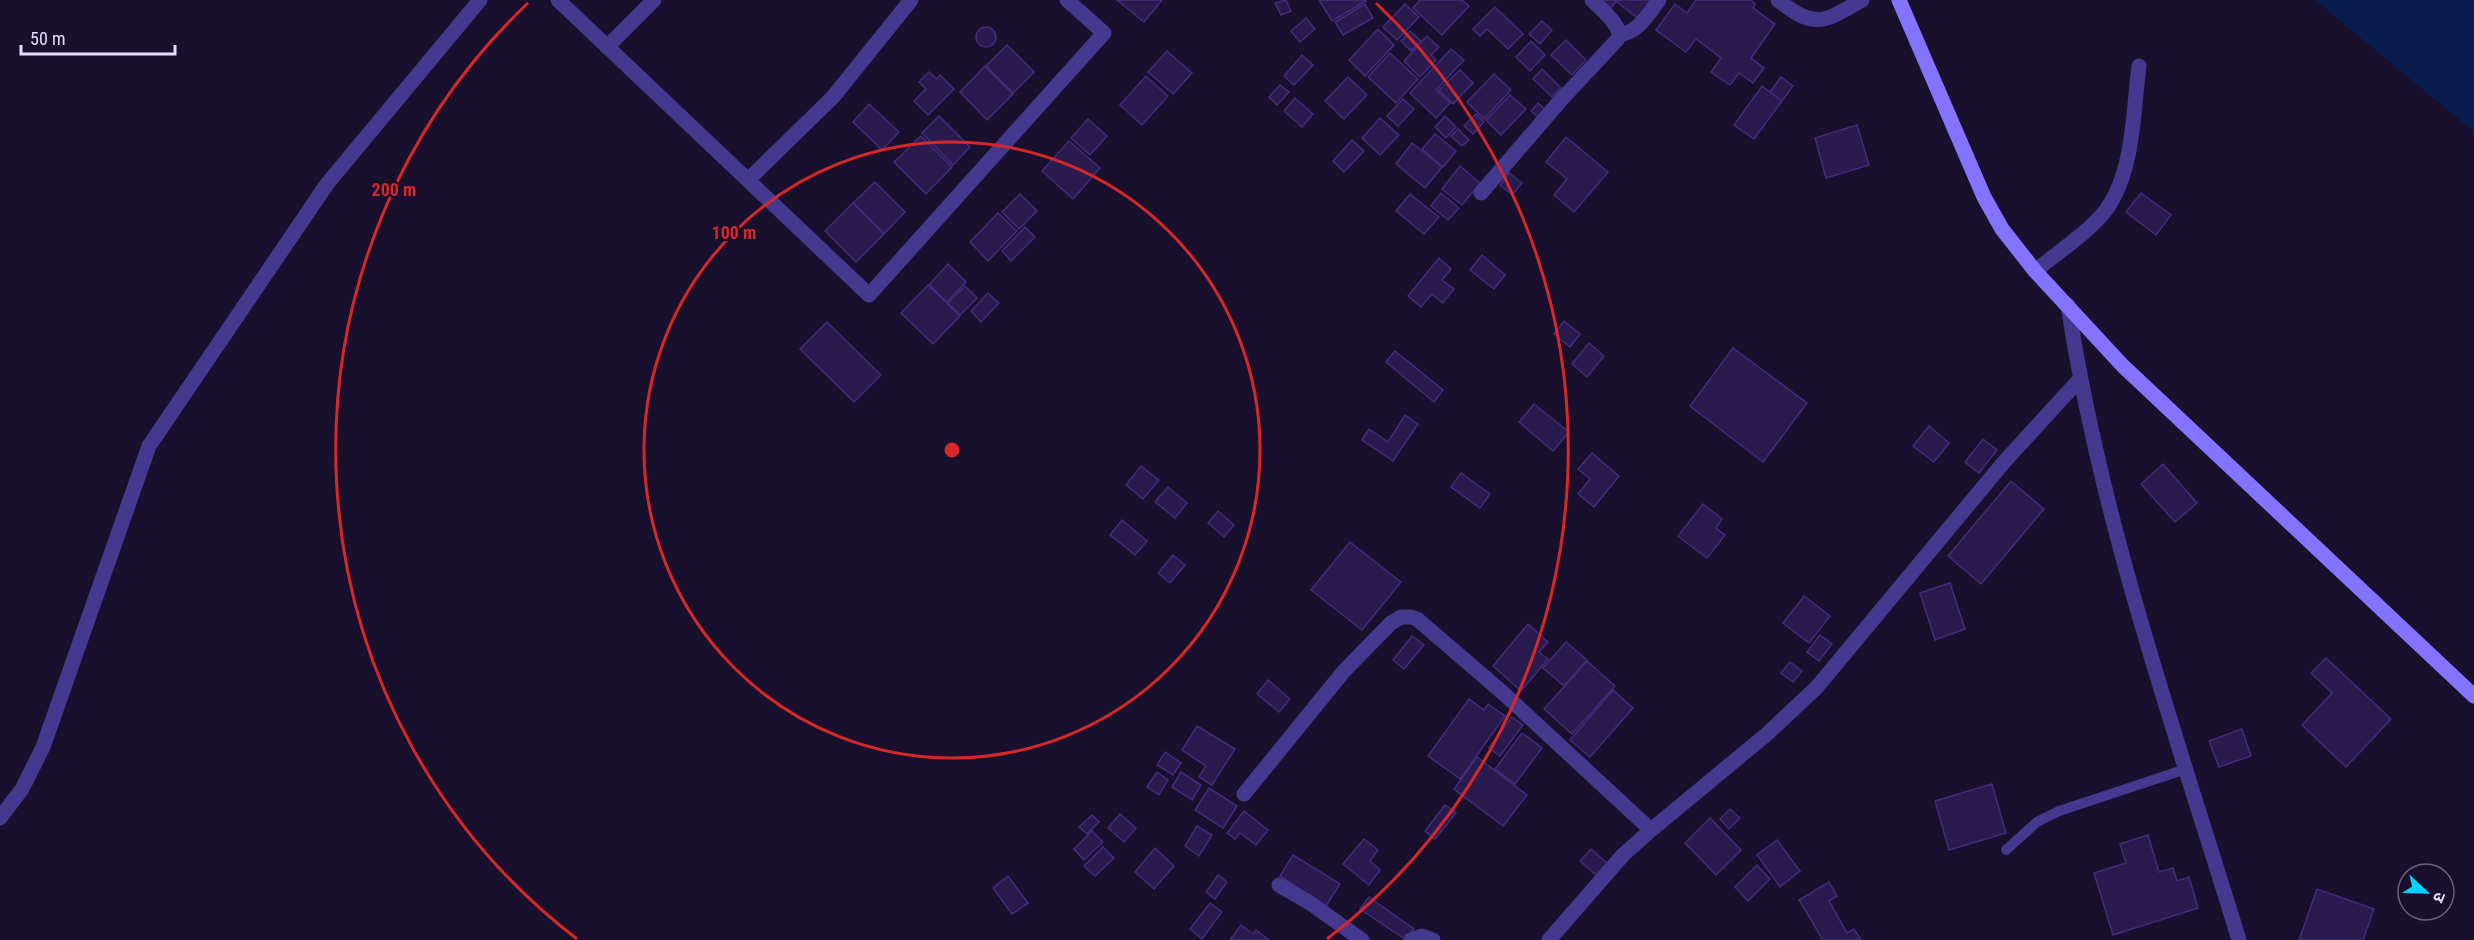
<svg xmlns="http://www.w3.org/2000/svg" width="2474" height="940" font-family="'Roboto Condensed','Noto Sans Devanagari',sans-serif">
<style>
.water{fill:#081c4e}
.building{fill:#2a1b4f;stroke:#432c7c;stroke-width:1.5}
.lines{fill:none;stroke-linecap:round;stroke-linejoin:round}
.service{stroke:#44398e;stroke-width:10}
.minor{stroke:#44398e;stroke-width:15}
.tertiary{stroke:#44398e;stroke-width:15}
.secondary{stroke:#8373ff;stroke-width:15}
.ring{fill:none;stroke:#d62828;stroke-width:3}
.centre{fill:#d62828;stroke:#18102d;stroke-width:3}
.ring-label{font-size:18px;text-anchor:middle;font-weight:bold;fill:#d62828;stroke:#18102d;stroke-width:4.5;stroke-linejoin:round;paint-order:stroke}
</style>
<rect width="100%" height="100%" fill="#18102d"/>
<path class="water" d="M2315,0h159v132z"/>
<g class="building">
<path d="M1117,0h45l-18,22z"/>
<path d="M1286,0l5,11 -10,4 -6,-12z"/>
<path d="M1319,0h46l1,1 -34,20z"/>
<path d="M1420,0h42l7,6 -27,29 -29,-27z"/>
<path d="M1601,0h16l-6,8z"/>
<path d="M1619,0h36l-15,20 -23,-18z"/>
<path d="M1696,0h55l4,4 -2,4 22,16 -24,34 13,10 -11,15 -14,-10 -9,12 -19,-13 10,-14 -25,-19 -10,13 -30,-22 19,-26 12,9z"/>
<path d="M1365,4l8,14 -30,17 -8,-13z"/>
<path d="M1405,4l14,13 -22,23 -14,-13z"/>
<path d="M1495,7l28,27 -15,15 -21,-20 -7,7 -7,-7z"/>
<path d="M1306,18l9,11 -15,13 -9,-11z"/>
<path d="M1542,21l10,9 -12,14 -11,-10z"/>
<circle cx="986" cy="37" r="10"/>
<path d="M1378,29l16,16 -29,31 -16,-16z"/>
<path d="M1410,31l11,10 -10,10 -10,-10z"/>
<path d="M1427,36l12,11 -8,8 5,5 -16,17 -16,-16z"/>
<path d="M1566,40l20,20 -14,15 -21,-20z"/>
<path d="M1531,41l14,14 -15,16 -14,-14z"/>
<path d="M1007,45l27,27 -21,21 -27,-27z"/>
<path d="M1451,49l13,11 -28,30 14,13 -14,15 -26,-25z"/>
<path d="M1167,51l25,22 -19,21 -25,-22z"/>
<path d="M1390,53l28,26 -22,24 -28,-26z"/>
<path d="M1302,55l11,10 -19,20 -10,-9z"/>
<path d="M985,66l28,28 -26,26 -27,-28z"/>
<path d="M1542,69l19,19 -9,9 -19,-18z"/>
<path d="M1460,70l13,13 -20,21 -14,-14z"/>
<path d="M929,72l8,7 3,-4 14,14 -26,26 -14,-14 12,-12 -7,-7z"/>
<path d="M1494,74l17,16 -27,29 -17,-17z"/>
<path d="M1146,76l22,20 -26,29 -22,-20z"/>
<path d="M1348,77l19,18 -23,24 -19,-18z"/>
<path d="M1781,77l12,9 -11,15 -12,-9z"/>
<path d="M1280,85l9,7 -12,13 -8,-8z"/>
<path d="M1762,86l20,15 -28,38 -20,-14z"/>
<path d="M1510,95l16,14 -25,26 -15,-15z"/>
<path d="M1295,98l18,16 -11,13 -18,-16z"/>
<path d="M1403,99l11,10 -16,17 -11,-10z"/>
<path d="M1538,103l9,8 -7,8 -9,-8z"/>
<path d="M869,104l30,28 -17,18 -29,-28z"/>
<path d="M1476,114l8,8 -11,12 -9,-8z"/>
<path d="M939,116l31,31 -17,18 -31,-32z"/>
<path d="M1445,116l11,11 -10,11 -11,-11z"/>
<path d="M1380,118l19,17 -19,20 -18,-17z"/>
<path d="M1088,119l19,17 -17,19 -19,-17z"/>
<path d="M1857,125l12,40 -43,13 -11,-40z"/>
<path d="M1458,129l11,11 -7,6 -11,-10z"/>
<path d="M1435,134l21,17 -13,16 -21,-18z"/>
<path d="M921,136l31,31 -26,27 -32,-32z"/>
<path d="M1566,137l42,35 -34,40 -20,-17 13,-16 -21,-17z"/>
<path d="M1352,140l12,11 -20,21 -11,-11z"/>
<path d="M1069,141l31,27 -27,31 -31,-28z"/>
<path d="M1412,143l30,24 -17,21 -29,-24z"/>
<path d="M1460,166l20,17 -18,22 -20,-16z"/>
<path d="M1509,173l13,10 -10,12 -12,-10z"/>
<path d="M875,182l30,30 -21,22 -31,-31z"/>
<path d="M1441,193l18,15 -11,12 -17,-14z"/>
<path d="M2141,193l30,22 -15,20 -30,-23z"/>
<path d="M1020,194l17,17 -18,18 -17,-17z"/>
<path d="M1410,194l29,23 -15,17 -28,-23z"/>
<path d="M853,203l31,31 -28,28 -31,-31z"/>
<path d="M998,213l19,18 -29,30 -18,-19z"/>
<path d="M1025,227l10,10 -24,24 -9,-10z"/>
<path d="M1482,255l23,20 -11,14 -24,-19z"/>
<path d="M1439,258l12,11 -9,11 12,9 -11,14 -11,-9 -11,13 -13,-11z"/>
<path d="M948,264l18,18 -19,20 -18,-17z"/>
<path d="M928,285l32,31 -27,28 -32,-31z"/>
<path d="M965,286l12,12 -17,17 -12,-12z"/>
<path d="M988,293l11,10 -18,19 -10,-11z"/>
<path d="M1564,321l16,13 -10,13 -16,-13z"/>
<path d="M827,322l54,53 -27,27 -54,-53z"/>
<path d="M1589,343l15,13 -17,21 -15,-13z"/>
<path d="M1733,348l74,55 -44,59 -73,-56z"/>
<path d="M1395,351l48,39 -9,12 -48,-40z"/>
<path d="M1534,404l35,28 -16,19 -34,-29z"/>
<path d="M1405,415l13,9 -25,37 -31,-21 7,-11 19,13z"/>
<path d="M1929,426l20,17 -15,19 -21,-16z"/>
<path d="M1983,439l14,11 -18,23 -14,-11z"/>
<path d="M1592,453l27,23 -25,31 -16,-13 12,-15 -12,-10z"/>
<path d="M2163,464l34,39 -22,19 -34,-38z"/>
<path d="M1141,466l18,14 -16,19 -17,-14z"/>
<path d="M1461,473l29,21 -10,14 -29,-21z"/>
<path d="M2011,481l33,28 -63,75 -33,-28z"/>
<path d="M1168,487l19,16 -12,15 -20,-16z"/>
<path d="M1703,504l19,15 -6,9 9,7 -18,23 -29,-22z"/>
<path d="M1218,511l16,14 -10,12 -16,-14z"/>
<path d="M1122,520l25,21 -12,14 -25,-20z"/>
<path d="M1350,542l51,40 -39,48 -51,-40z"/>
<path d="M1173,555l12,10 -15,18 -12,-10z"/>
<path d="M1950,583l15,46 -30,11 -15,-47z"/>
<path d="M1804,596l26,20 -21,27 -26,-20z"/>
<path d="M1528,624l20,18 -9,10 9,7 -27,32 -28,-25z"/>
<path d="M1820,635l12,9 -13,17 -12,-9z"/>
<path d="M1412,636l12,9 -20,24 -11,-9z"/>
<path d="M1566,642l21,18 -23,26 -21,-18z"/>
<path d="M2326,658l65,61 -45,48 -44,-42 30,-32 -21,-20z"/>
<path d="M1587,661l28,25 -43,48 -28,-25z"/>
<path d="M1790,662l12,9 -9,11 -12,-9z"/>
<path d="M1268,680l22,19 -11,13 -22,-18z"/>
<path d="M1613,690l20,18 -43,49 -20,-17z"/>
<path d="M1469,699l15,11 4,-6 17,12 -45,63 -32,-23z"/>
<path d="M1512,717l11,8 -23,31 -11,-8z"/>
<path d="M1197,726l38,23 -23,36 -13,-8 7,-11 -24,-16z"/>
<path d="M2242,729l9,27 -32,11 -10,-26z"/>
<path d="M1522,733l20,15 -27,36 -20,-15z"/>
<path d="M1165,752l16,11 -8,12 -16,-10z"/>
<path d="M1477,757l50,38 -24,31 -49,-37z"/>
<path d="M1157,772l11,8 -9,15 -12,-8z"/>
<path d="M1181,772l20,13 -9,15 -20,-13z"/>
<path d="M1992,784l14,49 -57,17 -14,-49z"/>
<path d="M1209,788l28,18 -14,22 -28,-18z"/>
<path d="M1445,805l11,8 -21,26 -10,-8z"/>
<path d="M1730,809l10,9 -11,11 -9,-10z"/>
<path d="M1244,811l24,19 -12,15 -16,-12 -5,6 -8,-6z"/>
<path d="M1120,814l16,14 -12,14 -16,-14z"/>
<path d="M1092,815l7,7 -12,12 -8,-7z"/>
<path d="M1710,818l31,32 -25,25 -31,-32z"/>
<path d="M1197,826l15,9 -13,21 -14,-10z"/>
<path d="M1092,831l11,11 -19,18 -10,-11z"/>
<path d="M2148,835l11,37 14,-4 4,13 12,-4 9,31 -85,27 -19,-62 32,-10 -6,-19z"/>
<path d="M1364,839l14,11 -8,11 10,9 -11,15 -26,-21z"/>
<path d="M1777,840l23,31 -20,16 -23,-32z"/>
<path d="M1103,847l11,11 -19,18 -11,-10z"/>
<path d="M1155,848l19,18 -20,23 -19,-17z"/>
<path d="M1591,849l17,15 -11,12 -17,-15z"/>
<path d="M1293,855l47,29 -14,22 -46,-30z"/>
<path d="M1757,865l13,14 -22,22 -13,-14z"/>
<path d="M1218,875l9,7 -12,17 -9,-7z"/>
<path d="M1008,876l20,27 -16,11 -19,-26z"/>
<path d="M1829,882l8,14 -8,5 18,32 7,-4 7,11h-38l-24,-40z"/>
<path d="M2317,889l57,20 -11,31h-64z"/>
<path d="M1369,897l45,32 -8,11 -46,-31z"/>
<path d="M1210,903l12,9 -20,27 -12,-10z"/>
<path d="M1241,925l12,9 3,-4 13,10h-39z"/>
</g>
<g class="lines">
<path class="service" d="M2006,850l31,-28 22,-11 127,-42"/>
<g class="minor">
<path d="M558,0l311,295 235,-262 -37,-33"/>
<path d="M1778,0c37,30 46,22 84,0"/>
<path d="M1620,34c18,-1 29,-21 39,-34"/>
<path d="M607,47l47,-47"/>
<path d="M748,180l85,-83 78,-97"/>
<path d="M1481,193l79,-92 57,-61 3,-6c-5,-14 -18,-24 -28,-34"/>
<path d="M2035,271c22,-18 54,-39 71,-61 28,-39 27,-98 33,-144"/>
<path d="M2068,305c33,217 107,426 171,635"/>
<path d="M1244,794l100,-123 47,-48 10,-6h10l6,2 85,73 149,138"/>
<path d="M1279,885l31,18 52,37"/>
<path d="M1411,940l11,-4 11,4"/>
<path d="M1549,940l74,-85 28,-25 116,-96 50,-47 187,-225 75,-82"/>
</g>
<path class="tertiary" d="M0,818l22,-29 21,-42 106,-301 178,-262 153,-184"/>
<path class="secondary" d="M1899,0l85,197 18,32 33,42 88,95 351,330"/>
</g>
<g class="ring">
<circle cx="952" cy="450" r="308"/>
<path d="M577 939A616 616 0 0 1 528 3M1376 3A616 616 0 0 1 1327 939"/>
</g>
<circle cx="952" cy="450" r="9" class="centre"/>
<g class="ring-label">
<text x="394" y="196">200 m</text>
<text x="734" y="239">100 m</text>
</g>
<g transform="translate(2426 892) rotate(112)"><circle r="28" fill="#18102d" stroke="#696281" stroke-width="1.5"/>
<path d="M0-4.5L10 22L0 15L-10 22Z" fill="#08d1ff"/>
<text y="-9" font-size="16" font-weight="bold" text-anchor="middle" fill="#e3dcff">उ</text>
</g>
<path d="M21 45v9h154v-9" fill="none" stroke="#e3dcff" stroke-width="3"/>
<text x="30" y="45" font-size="18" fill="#e3dcff" stroke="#18102d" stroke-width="4.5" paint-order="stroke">50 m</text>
</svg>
